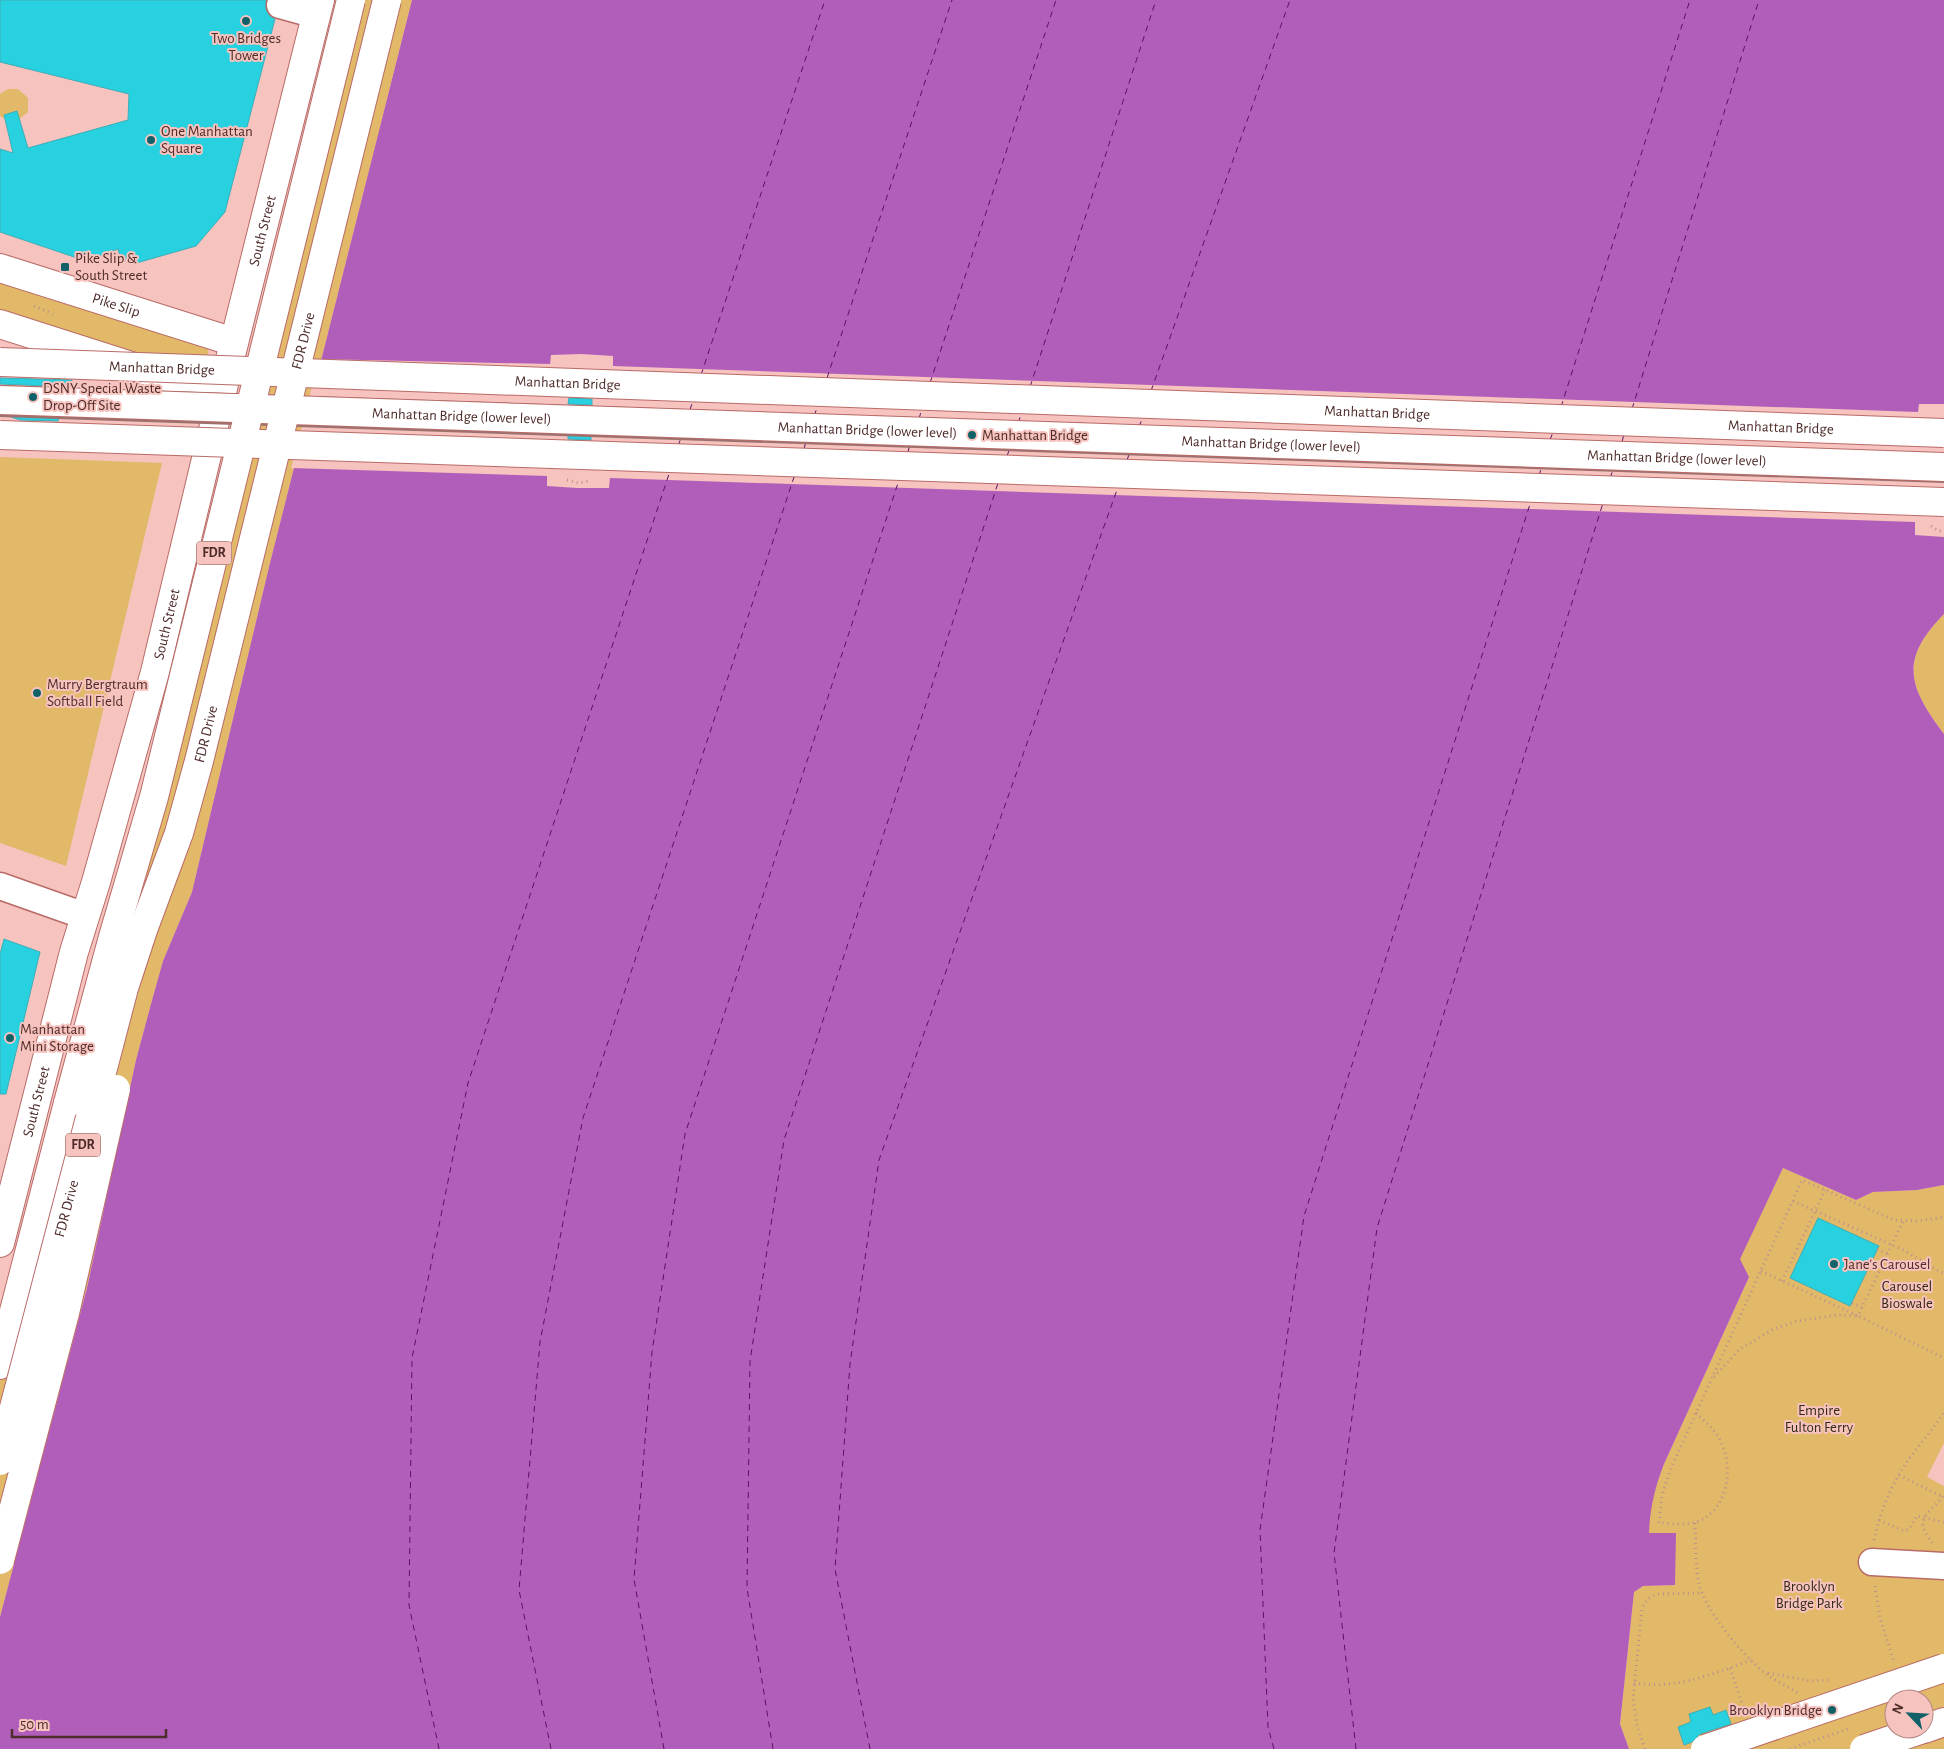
<svg xmlns="http://www.w3.org/2000/svg" width="1944" height="1749" font-family="'Alegreya Sans',sans-serif">
<style>
.green{fill:#e1b969;fill-rule:evenodd}
.water{fill:#b15eba}
.pier{fill:#f7c3bf}
.lines{fill:none;stroke-linecap:round;stroke-linejoin:round}
.ferry{stroke:#5f0f68;stroke-width:1;stroke-dasharray:6 5;stroke-linecap:butt}
.building{fill:#27d1df;stroke:#3daeb8}
.minor-casing{stroke:#b96b67;stroke-width:29}
.major-casing{stroke:#b96b67;stroke-width:30}
.highway-casing{stroke:#b96b67;stroke-width:30}
.path{stroke:#bd908c;stroke-width:3;stroke-dasharray:1 4;stroke-linecap:butt}
.minor{stroke:#fff;stroke-width:26}
.major{stroke:#fff;stroke-width:28}
.highway{stroke:#fff;stroke-width:28}
.rail{stroke:#9c726f;stroke-width:4}
.major-bridge-casing{stroke:#b96b67;stroke-width:30;stroke-linecap:butt}
.highway-bridge-casing{stroke:#b96b67;stroke-width:30;stroke-linecap:butt}
.path-bridge{stroke:#bd908c;stroke-width:3;stroke-dasharray:1 4;stroke-linecap:butt}
.major-bridge{stroke:#fff;stroke-width:28}
.highway-bridge{stroke:#fff;stroke-width:28}
.poi-dot{fill:#116168;stroke:#f7c3bf;stroke-width:2}
.labels{text-anchor:middle;dominant-baseline:central;stroke-width:4;stroke-linejoin:round;paint-order:stroke}
.shield{fill:#f7c3bf;stroke:#815957;stroke-width:1}
.shield-label{font-size:14px;font-weight:bold;fill:#4e2c2a}
.poi-label{font-size:15px;fill:#4e2c2a;stroke:#f7c3bf;text-anchor:start}
.street-label{font-size:15px;fill:#4e2c2a;stroke:#f7c3bf}
.park-label{font-size:15px;fill:#352b15;stroke:#f7c3bf}
</style>
<rect width="100%" height="100%" fill="#f7c3bf"/>
<g class="green">
<path d="M346,0h66l-143,567 -77,325 -29,69 -12,43 -15,56 -49,228 -87,329v-274z"/>
<path d="M8,89h10l10,9v14l-11,9h-9l-8,-5v-22z"/>
<path d="M0,283l18,3 190,62c2,12 -7,16 -15,23l-193,-56z"/>
<path d="M0,457l162,6 -96,403 -66,-23z"/>
<path d="M1944,614v120c-36,-48 -45,-74 0,-120z"/>
<path d="M1783,1168l73,32 17,-8 44,-2 27,-5v258l-17,34 17,9v263h-315l-9,-25 14,-132 9,-6 32,-1c-6,-11 -25,-43 -26,-53 -4,-20 8,-49 15,-68l85,-187 -10,-18zM1894,1699h30v30h-30z"/>
</g>
<path class="water" d="M412,0h1532v614c-45,46 -36,72 0,120v451l-27,5 -44,2 -17,8 -73,-32 -43,91 9,18 -85,187c-9,23 -14,44 -15,69h27l-1,52 -32,1 -9,6 -14,132 9,25h-1629v-132l87,-329 49,-228 15,-56 12,-43 29,-69 77,-325z"/>
<path class="pier" d="M581,354l32,2v10l1305,46 1,-8h25v133l-29,-2v-13l-1305,-44 -1,10h-32l-30,-2v-10l-256,-8 28,-109 231,5 1,-9z"/>
<g class="lines">
<g class="ferry">
<path d="M701,375l124,-375"/>
<path d="M827,378l125,-378"/>
<path d="M930,383l126,-383"/>
<path d="M1030,387l126,-387"/>
<path d="M1151,391l139,-391"/>
<path d="M1561,407l129,-407"/>
<path d="M1632,409l127,-409"/>
<path d="M690,410l3,-10"/>
<path d="M814,416l4,-11"/>
<path d="M919,419l3,-11"/>
<path d="M1018,423l4,-11"/>
<path d="M1139,427l4,-11"/>
<path d="M1550,440l3,-8"/>
<path d="M1622,442l2,-8"/>
<path d="M678,446l3,-8"/>
<path d="M804,449l2,-8"/>
<path d="M908,452l2,-8"/>
<path d="M1007,456l3,-8"/>
<path d="M1127,460l3,-8"/>
<path d="M1539,476l3,-11"/>
<path d="M1610,478l3,-8"/>
<path d="M439,1749l-30,-144 3,-247 56,-275 202,-612"/>
<path d="M551,1749l-32,-159 21,-248 43,-224 211,-641"/>
<path d="M664,1749l-30,-170 18,-227 33,-218 214,-654"/>
<path d="M773,1749l-26,-161 3,-227 34,-221 214,-657"/>
<path d="M870,1749l-35,-180 15,-205 29,-204 239,-673"/>
<path d="M1274,1749l-6,-22 -8,-197 44,-314 227,-715"/>
<path d="M1356,1749l-22,-196 43,-325 226,-725"/>
</g>
</g>
<g class="building">
<path d="M0,0h266v9l3,6 6,4 -50,193 -29,34 -63,18 -12,-5 -3,-10 -32,12 -86,-29v-83l13,4 -9,-38 13,-4 11,37 100,-28 1,-26 -129,-32z"/>
<path d="M0,378l72,2 -2,7 -70,-3z"/>
<path d="M569,398l23,1v6l-24,-1z"/>
<path d="M8,416l51,2 -1,3 -38,-1z"/>
<path d="M568,435l23,1v4l-23,-1z"/>
<path d="M4,939l36,13 -34,142h-6v-140z"/>
<path d="M1818,1218l61,28 -29,60 -60,-28z"/>
<path d="M1710,1707l3,8 13,-5 5,14 -31,10 -8,8 -8,3 -6,-18 13,-5 -2,-8z"/>
</g>
<g class="lines">
<g class="minor-casing">
<g id="minor">
<path d="M280,5l36,10"/>
<path d="M0,886l85,30"/>
<path d="M1872,1562l72,4"/>
</g>
</g>
<g class="major-casing">
<g id="major">
<path id="s1" d="M0,268l234,74"/>
<path d="M0,324l222,71"/>
<path id="s2" d="M0,1243l74,-291 22,-70 59,-210 74,-309 91,-363"/>
</g>
</g>
<g class="highway-casing">
<g id="highway">
<path d="M0,1365l68,-262"/>
<path d="M1924,1729l20,-7"/>
</g>
</g>
<g class="path">
<path d="M34,306l19,8"/>
<path d="M1793,1201l110,49 41,24"/>
<path d="M1877,1249l11,5"/>
<path d="M1761,1271l97,45 45,-95"/>
<path d="M1782,1281l43,-91"/>
<path d="M1852,1303l10,4"/>
<path d="M1714,1377l26,-28 32,-19 25,-9 41,-6 20,1 86,42"/>
<path d="M1696,1413c9,9 20,17 25,29 13,26 7,68 -24,80 -10,4 -27,1 -38,1l3,-28 9,-27 131,-288 92,40 23,1 27,-4"/>
<path d="M1899,1475l44,22"/>
<path d="M1879,1520l25,11 5,-2 8,-13 27,6"/>
<path d="M1695,1523c1,20 0,42 4,61 6,26 45,73 66,89 10,8 22,13 33,20"/>
<path d="M1874,1540c6,-29 18,-57 35,-81 11,-16 25,-30 35,-47"/>
<path d="M1932,1543c-3,-5 -9,-13 -9,-17 -2,-11 15,-21 20,-30"/>
<path d="M1875,1586l5,32 14,44"/>
<path d="M1730,1668l15,44"/>
<path d="M1768,1673l43,8 18,-1"/>
<path d="M1634,1683c43,7 78,-9 117,-23"/>
<path d="M1645,1749l-8,-23 -4,-27 9,-90c3,-8 7,-12 15,-15l45,-1"/>
</g>
<use href="#minor" class="minor"/>
<use href="#major" class="major"/>
<use href="#highway" class="highway"/>
<g class="rail">
<path d="M0,371l1944,70"/>
<path d="M0,387l1944,68"/>
<path d="M0,415l1944,66"/>
<path d="M0,427l1944,66"/>
</g>
<g class="major-bridge-casing">
<g id="major-bridge">
<path id="s3" d="M0,362l1944,71"/>
<path id="s4" d="M0,400l1944,67"/>
<path d="M0,435l1944,67"/>
</g>
</g>
<g class="highway-bridge-casing">
<g id="highway-bridge">
<path d="M68,1103l45,-166 41,-140 197,-797"/>
<path id="s5" d="M0,1461l124,-473 19,-58 36,-97 20,-72 188,-761"/>
<path d="M0,1560l65,-247 51,-224"/>
<path d="M1705,1749l239,-81"/>
<path d="M1864,1749l59,-20"/>
</g>
</g>
<g class="path-bridge">
<path d="M567,480l11,3 12,-2"/>
<path d="M1931,526l8,5h5"/>
<path d="M1790,1749l61,-21"/>
</g>
<use href="#major-bridge" class="major-bridge"/>
<use href="#highway-bridge" class="highway-bridge"/>
</g>
<g class="poi-dot">
<circle cx="246" cy="21" r="5"/>
<circle cx="151" cy="140" r="5"/>
<rect x="60" y="262" width="10" height="10" rx="2.5"/>
<circle cx="33" cy="397" r="5"/>
<circle cx="972" cy="435" r="5"/>
<circle cx="37" cy="693" r="5"/>
<circle cx="10" cy="1038" r="5"/>
<circle cx="1834" cy="1264" r="5"/>
<circle cx="1832" cy="1710" r="5"/>
</g>
<g class="labels">
<g class="shield">
<rect x="196.5" y="541.5" width="35" height="23" rx="4"/>
<rect x="65.5" y="1133.5" width="35" height="23" rx="4"/>
</g>
<g class="shield-label">
<text x="214" y="553">FDR</text>
<text x="83" y="1145">FDR</text>
</g>
<g class="poi-label">
<text x="246" y="38" text-anchor="middle">Two Bridges<tspan x="246" dy="17">Tower</tspan></text>
<text x="161" y="131">One Manhattan<tspan x="161" dy="17">Square</tspan></text>
<text x="75" y="258">Pike Slip &amp;<tspan x="75" dy="17">South Street</tspan></text>
<text x="43" y="388">DSNY Special Waste<tspan x="43" dy="17">Drop-Off Site</tspan></text>
<text x="982" y="435">Manhattan Bridge</text>
<text x="47" y="684">Murry Bergtraum<tspan x="47" dy="17">Softball Field</tspan></text>
<text x="20" y="1029">Manhattan<tspan x="20" dy="17">Mini Storage</tspan></text>
<text x="1844" y="1264">Jane's Carousel</text>
<text x="1822" y="1710" text-anchor="end">Brooklyn Bridge</text>
</g>
<g class="street-label">
<text stroke="none"><textPath href="#s2" startOffset="1046">South Street</textPath></text>
<text stroke="none"><textPath href="#s1" startOffset="122">Pike Slip</textPath></text>
<text stroke="none"><textPath href="#s5" startOffset="1161">FDR Drive</textPath></text>
<text stroke="none"><textPath href="#s3" startOffset="162">Manhattan Bridge</textPath></text>
<text stroke="none"><textPath href="#s3" startOffset="568">Manhattan Bridge</textPath></text>
<text stroke="none"><textPath href="#s3" startOffset="1378">Manhattan Bridge</textPath></text>
<text stroke="none"><textPath href="#s4" startOffset="462">Manhattan Bridge (lower level)</textPath></text>
<text stroke="none"><textPath href="#s3" startOffset="1782">Manhattan Bridge</textPath></text>
<text stroke="none"><textPath href="#s4" startOffset="868">Manhattan Bridge (lower level)</textPath></text>
<text stroke="none"><textPath href="#s4" startOffset="1272">Manhattan Bridge (lower level)</textPath></text>
<text stroke="none"><textPath href="#s4" startOffset="1678">Manhattan Bridge (lower level)</textPath></text>
<text stroke="none"><textPath href="#s2" startOffset="641">South Street</textPath></text>
<text stroke="none"><textPath href="#s5" startOffset="756">FDR Drive</textPath></text>
<text stroke="none"><textPath href="#s2" startOffset="146">South Street</textPath></text>
<text stroke="none"><textPath href="#s5" startOffset="261">FDR Drive</textPath></text>
</g>
<g class="park-label">
<text x="1907" y="1286">Carousel<tspan x="1907" dy="17">Bioswale</tspan></text>
<text x="1819" y="1410">Empire<tspan x="1819" dy="17">Fulton Ferry</tspan></text>
<text x="1809" y="1586">Brooklyn<tspan x="1809" dy="17">Bridge Park</tspan></text>
</g>
</g>
<g transform="translate(1909 1714) rotate(295)"><circle r="24" fill="#f7c3bf" stroke="#b38783"/>
<path d="M0-4L9 19L0 12L-9 19Z" fill="#116168"/>
<text y="-8" font-size="14" font-weight="bold" text-anchor="middle" fill="#4e2c2a">N</text>
</g>
<path d="M12 1729v8h154v-8" fill="none" stroke="#4e2c2a" stroke-width="2.5"/>
<text x="20" y="1729" font-size="15" fill="#4e2c2a" stroke="#f7c3bf" stroke-width="4" paint-order="stroke">50 m</text>
</svg>
